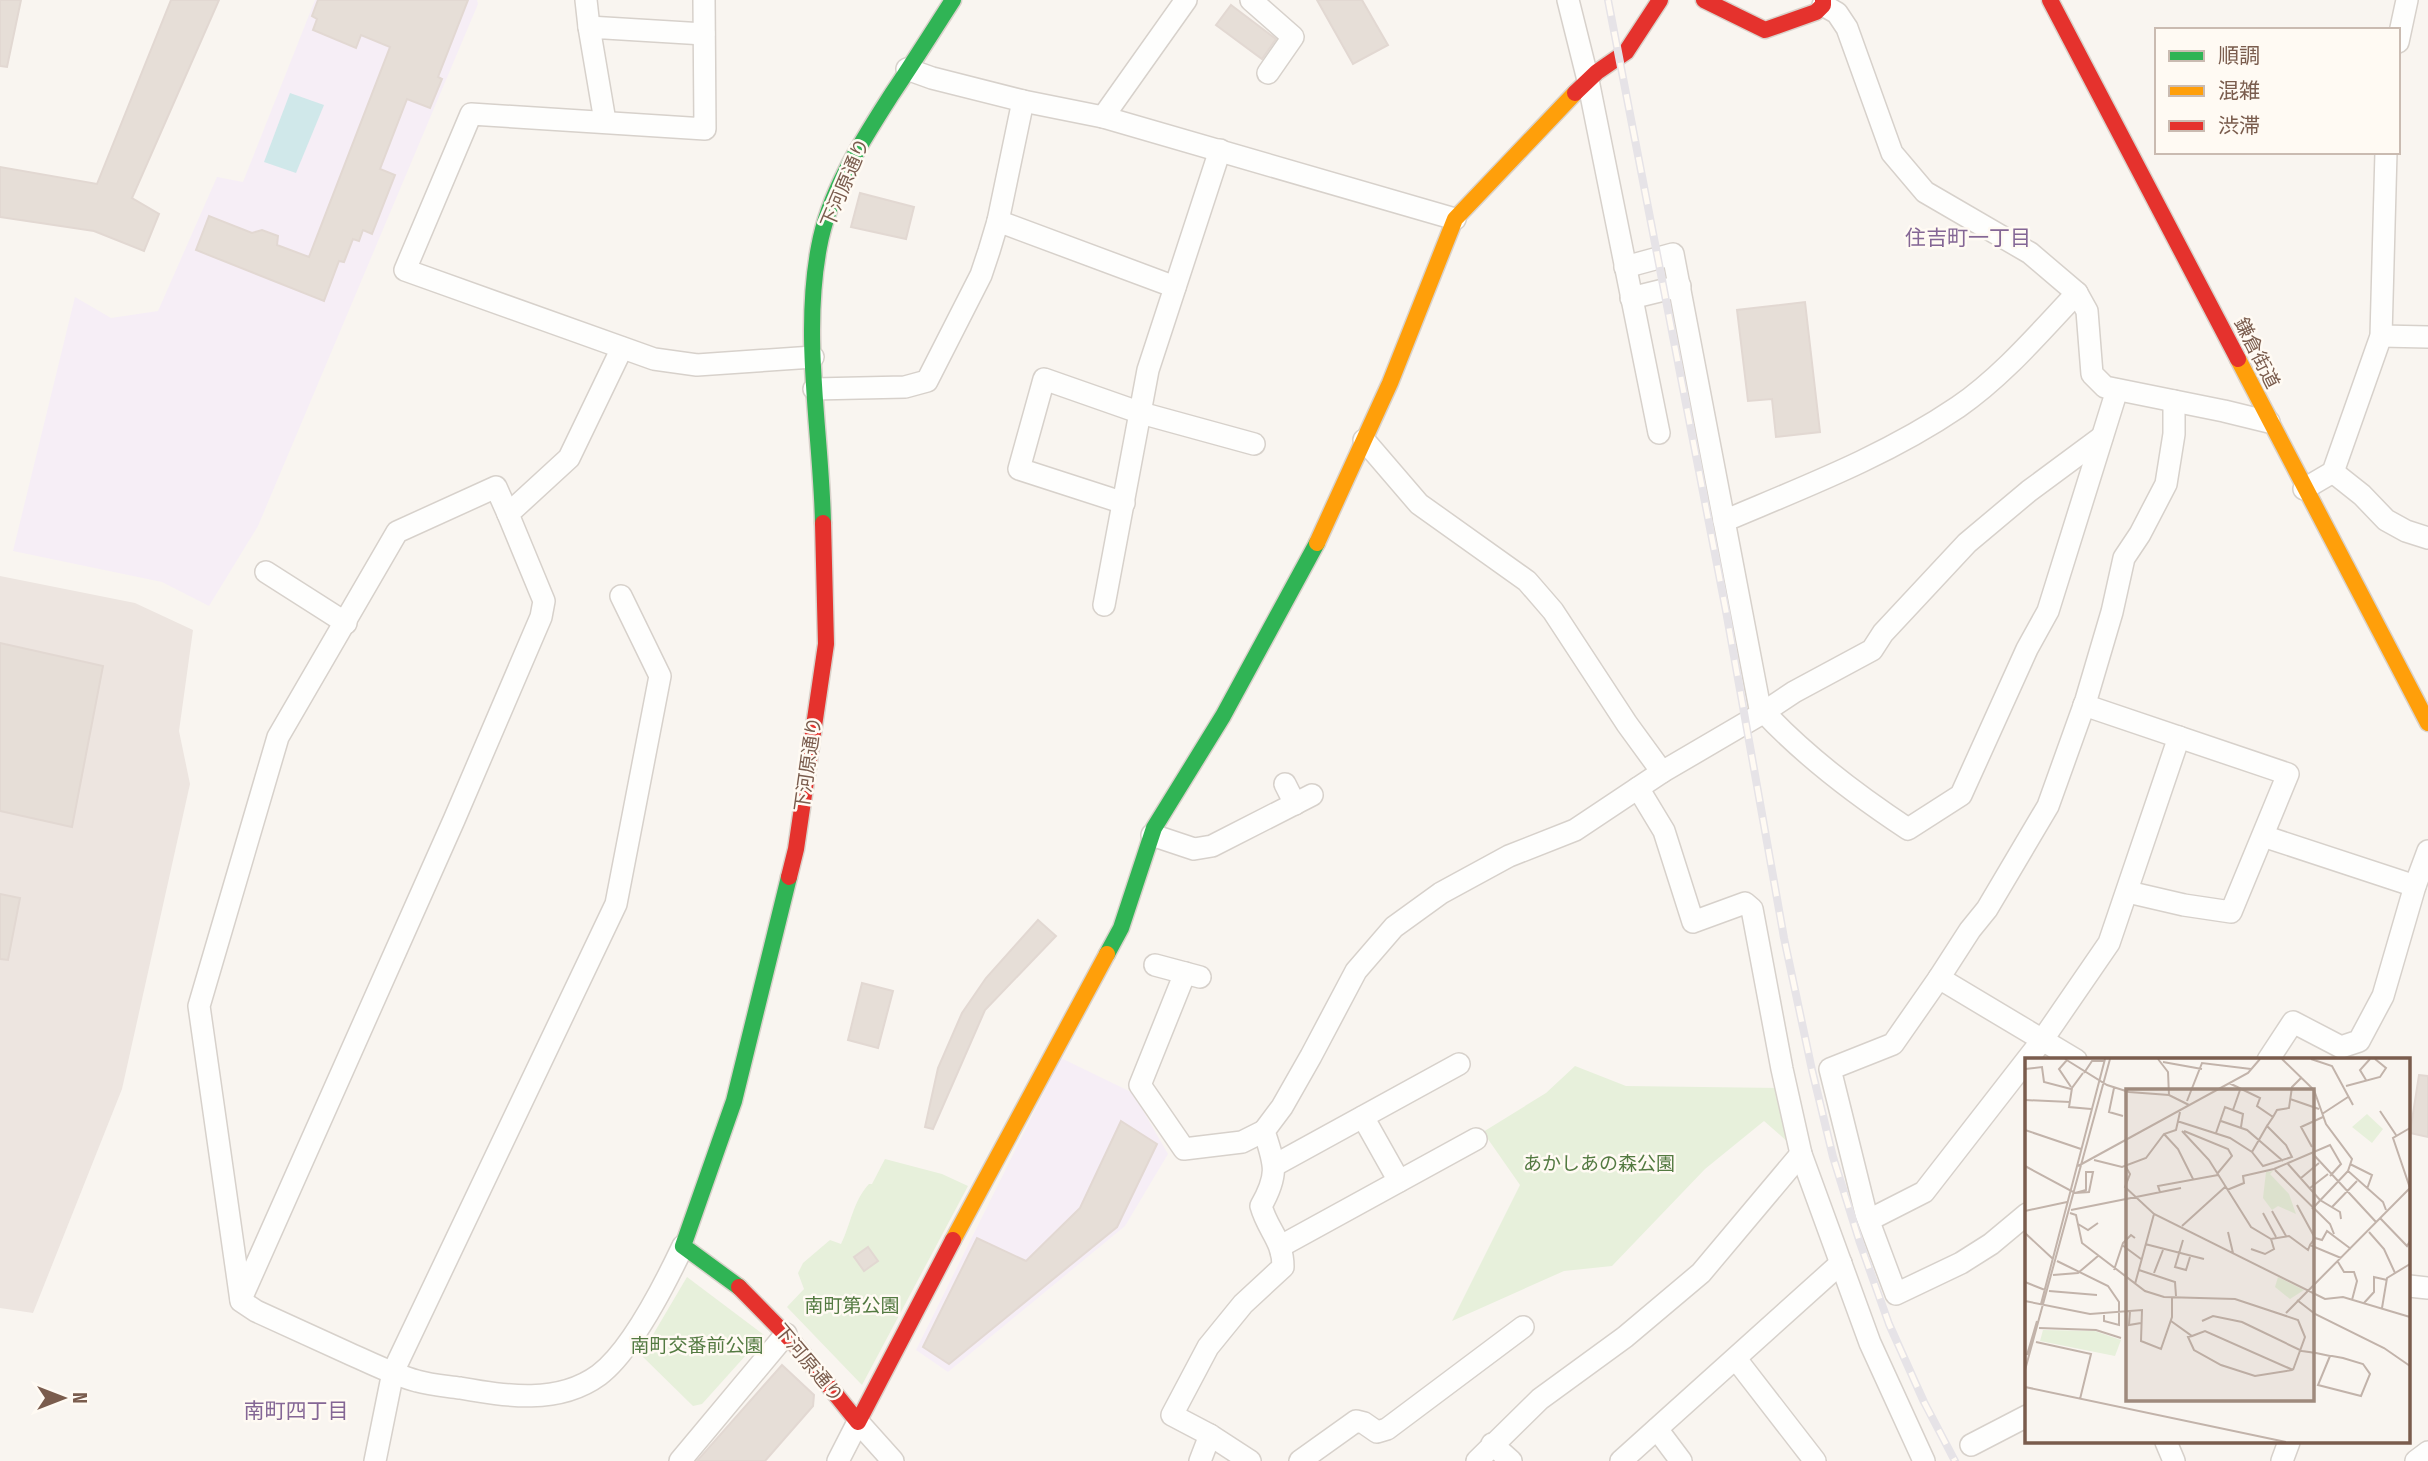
<svg xmlns="http://www.w3.org/2000/svg" width="2428" height="1461" font-family="'Fira Sans Condensed','Noto Sans JP',sans-serif">
<style>
.industrial{fill:#ede5e0}
.education{fill:#f6eef6}
.green{fill:#e7f0db}
.water{fill:#d0e8ea}
.building{fill:#e6ded7;stroke:#e2d8d2;stroke-width:2}
.lines{fill:none;stroke-linecap:round;stroke-linejoin:round}
.street-casing{stroke:#d7d1cb;stroke-width:24}
.fast-casing{stroke:#d9d2cb;stroke-width:19}
.slow-casing{stroke:#d9d2cb;stroke-width:19}
.jam-casing{stroke:#d9d2cb;stroke-width:19}
.street{stroke:#fefefd;stroke-width:21}
.fast{stroke:#30b455;stroke-width:16}
.slow{stroke:#ff9f0a;stroke-width:16}
.jam{stroke:#e5322d;stroke-width:16}
.rail-casing{stroke:#e6e3e7;stroke-width:8}
.rail{stroke:#fffaf3;stroke-width:5;stroke-dasharray:16;stroke-linecap:butt}
.labels{text-anchor:middle;dominant-baseline:central;stroke-width:5;stroke-linejoin:round;paint-order:stroke}
.street-label{font-size:19px;fill:#7a5c4d;stroke:#fffaf3}
.park-label{font-size:19px;fill:#537a41;stroke:#fffaf3}
.neighbourhood-label{font-size:21px;fill:#846695;stroke:#fffaf3}
.inset-road{fill:none;stroke:#c2b3aa;stroke-width:2}
.view{fill:#9f8a7d;fill-opacity:0.15;stroke:#9f8a7d;stroke-width:3.5}
.inset-edge{fill:none;stroke:#7a5c4d;stroke-width:3.5}
</style>
<rect width="100%" height="100%" fill="#f9f5f0"/>
<path class="industrial" d="M0,576l135,27 58,27 -14,101 11,53 -68,305 -89,224 -33,-5z"/>
<g class="education">
<path d="M315,0h162l1,4 -220,522 -49,80 -47,-24 -149,-31 62,-254 36,21 47,-7 59,-134 26,5z"/>
<path d="M1061,1058l72,35 35,61 -43,72 -177,146 -32,-22z"/>
</g>
<g class="green">
<path d="M1575,1066l51,20 155,2 8,55 -25,-22 -59,48 -93,97 -48,5 -112,50 68,-136 -37,-53 63,-39z"/>
<path d="M885,1159l57,15 26,12 -106,199 -75,-78 17,-18 -6,-16 5,-10 27,-23 11,4c10,-20 12,-43 28,-60h3z"/>
<path d="M687,1277l77,58 -62,69 -9,2 -52,-51z"/>
</g>
<path class="water" d="M290,93l34,12 -28,68 -32,-11z"/>
<g class="building">
<path d="M0,0h21l-14,67 -7,-1z"/>
<path d="M171,0h48l-87,198 27,16 -15,37 -50,-20 -94,-14v-50l97,17z"/>
<path d="M318,0h150l-30,77 4,2 -12,29 -23,-9 -27,70 15,6 -23,59 -9,-4 -4,11 -6,-2 -9,23 -5,-1 -15,40 -128,-51 13,-34 43,17 10,-3 16,6 -1,9 32,12 81,-210 -29,-12 -5,13 -43,-18 4,-11 -5,-3z"/>
<path d="M1317,0h45l26,45 -35,19z"/>
<path d="M1231,5l45,34 -14,20 -46,-34z"/>
<path d="M860,193l54,14 -8,32 -55,-12z"/>
<path d="M1805,302l15,130 -44,5 -4,-38 -24,2 -11,-91z"/>
<path d="M0,643l103,23 -31,161 -72,-16z"/>
<path d="M0,894l20,4 -12,62 -8,-1z"/>
<path d="M1038,920l18,16 -71,74 -52,119 -8,-2 13,-59 24,-55 24,-35z"/>
<path d="M862,983l31,8 -15,57 -30,-8z"/>
<path d="M2419,1075l9,1v61l-18,-4z"/>
<path d="M1121,1121l36,23 -40,83 -168,137 -26,-17 54,-109 49,23 54,-53z"/>
<path d="M868,1247l10,14 -14,10 -10,-14z"/>
<path d="M782,1365l32,30 -1,11 -48,55h-68z"/>
</g>
<g class="lines">
<g class="street-casing">
<g id="street">
<path d="M586,0l3,27"/>
<path d="M704,0l1,129 -234,-15 -66,156 249,89 43,6 116,-8"/>
<path d="M1251,0l42,37 -25,36"/>
<path d="M1568,0l20,80 71,353"/>
<path d="M1823,5l14,8 10,15 45,125 33,39 105,61 47,40 10,18 5,63 13,13 119,24 45,11"/>
<path d="M2398,42l9,-42"/>
<path d="M907,69l25,9 91,23 80,16 352,102"/>
<path d="M1103,117l83,-117"/>
<path d="M605,121l-16,-94 115,7"/>
<path d="M998,221l177,66"/>
<path d="M1625,267l48,-13 88,460"/>
<path d="M1631,298l49,-12"/>
<path d="M2381,336l47,1"/>
<path d="M814,389l91,-2 22,-6 54,-106 8,-24 9,-30 25,-120"/>
<path d="M1364,440l55,64 108,77 26,30 74,113 35,48"/>
<path d="M2333,472l29,23 24,25 20,11 22,7"/>
<path d="M2304,489l29,-17 48,-136 5,-184"/>
<path d="M1124,503l-105,-34 25,-90 97,34 113,31"/>
<path d="M508,514l-12,-27 -99,45 -119,205 -79,269 42,295 15,10c31,14 62,28 92,42 23,10 46,22 69,28 14,4 29,5 43,7 46,8 98,17 139,-13 33,-25 66,-91 84,-129"/>
<path d="M1724,521c80,-34 162,-65 234,-114 45,-31 82,-75 119,-114"/>
<path d="M266,572l80,51"/>
<path d="M1104,605l44,-235 72,-220"/>
<path d="M2084,705l204,69 -57,138 -47,-7 -56,-13"/>
<path d="M1764,712c41,44 94,84 144,117l53,-34 66,-146 21,-38 69,-221"/>
<path d="M1285,784l10,20"/>
<path d="M1638,788l26,43 29,91 52,-19 7,6 30,160 19,85 69,189 54,118"/>
<path d="M1152,835l42,14 18,-3 100,-51"/>
<path d="M2263,836l152,50"/>
<path d="M1155,965l45,12"/>
<path d="M1185,973l-45,112 44,64 58,-7 22,-11"/>
<path d="M1939,978l31,-48 17,-21 61,-103 38,-106 26,-88 12,-54 16,-24 26,-50 8,-50v-33"/>
<path d="M2268,1060l25,-38 48,25 18,-6 24,-45 32,-110 13,-35"/>
<path d="M1363,1117l36,64"/>
<path d="M1275,1165l184,-101"/>
<path d="M2027,1214l-36,30 -30,19 -65,31 -30,-80 -36,-145 63,-25 46,-66 137,82"/>
<path d="M1869,1220l55,-28 119,-153 66,-96 70,-206"/>
<path d="M1281,1246l195,-107"/>
<path d="M2409,1286l19,2"/>
<path d="M241,1299l213,-479 87,-203 3,-16 -36,-87 61,-56 53,-110"/>
<path d="M1736,1359l79,102"/>
<path d="M1657,1429l24,32"/>
<path d="M1210,1435l40,26"/>
<path d="M2166,1442l8,19"/>
<path d="M1492,1444l19,17"/>
<path d="M1971,1445l56,-29"/>
<path d="M375,1461l18,-89 223,-468 44,-228 -39,-80"/>
<path d="M680,1461l106,-127"/>
<path d="M838,1461l20,-39 35,39"/>
<path d="M1200,1461l10,-26 -38,-20 36,-68 35,-43 40,-37c0,-27 -15,-36 -22,-61 18,-32 14,-41 3,-75l18,-24 29,-51 45,-85 38,-44 47,-34 68,-37 66,-26 87,-58 99,-58 33,-22 78,-42 11,-17 84,-90 62,-52 73,-54"/>
<path d="M1300,1461l56,-40 8,2 13,9 10,-3 136,-102"/>
<path d="M1477,1461l63,-62 85,-62 76,-64 100,-119"/>
<path d="M1621,1461l220,-198"/>
<path d="M2282,1461l7,-19"/>
<path d="M2416,1461l12,-9"/>
</g>
</g>
<g class="fast-casing">
<g id="fast">
<path d="M823,523c-2,-91 -21,-186 -4,-276 10,-56 43,-106 73,-153 21,-31 41,-63 61,-94"/>
<path d="M1107,954l14,-26 33,-100 69,-112 94,-173"/>
<path d="M739,1287l-56,-41 51,-145 55,-224"/>
</g>
</g>
<g class="slow-casing">
<g id="slow">
<path d="M2238,359l190,364"/>
<path d="M1317,543l73,-160 65,-164 120,-126"/>
<path d="M953,1240l154,-286"/>
</g>
</g>
<g class="jam-casing">
<g id="jam">
<path d="M1704,0l61,30 51,-18 7,-7v-5"/>
<path d="M2050,0l188,359"/>
<path d="M1575,93l22,-21 29,-20 34,-52"/>
<path d="M789,877l7,-28 30,-205 -3,-121"/>
<path d="M739,1287l56,57 63,78 95,-182"/>
</g>
</g>
<use href="#street" class="street"/>
<use href="#fast" class="fast"/>
<use href="#slow" class="slow"/>
<use href="#jam" class="jam"/>
<g class="rail-casing">
<path id="rail" d="M1608,0l118,611 58,327 28,132 21,87 27,86 29,81 35,78 31,59"/>
</g>
<use href="#rail" class="rail"/>
</g>
<g class="labels">
<g class="street-label">
<text transform="translate(845 183) rotate(-67)">下河原通り</text>
<text transform="translate(2257 353) rotate(63)">鎌倉街道</text>
<text transform="translate(808 764) rotate(-82)">下河原通り</text>
<text transform="translate(809 1363) rotate(50)">下河原通り</text>
</g>
<g class="park-label">
<text x="1599" y="1163">あかしあの森公園</text>
<text x="852" y="1305">南町第公園</text>
<text x="697" y="1345">南町交番前公園</text>
</g>
<g class="neighbourhood-label">
<text x="1968" y="238">住吉町一丁目</text>
<text x="296" y="1411">南町四丁目</text>
</g>
</g>
<g transform="translate(2025 1058)">
<rect width="385" height="385" fill="#f9f5f0"/>
<path d="M342,56l16,15 -11,14 -20,-16zM248,113l-3,3 19,20 7,20 -18,-8 -6,4 -9,-12 3,-26zM253,219l26,13 -14,9 -15,-12zM18,272l52,1 26,9 -6,16 -75,-15z" fill="#e7f0db"/>
<path class="inset-road" d="M40,1l42,26 22,7 40,3 20,10M133,1l10,13 1,23M257,1l32,31 12,34 26,35 -4,12 35,31 3,8M286,1l21,7 21,39M42,2l-8,9 12,18M138,4l39,7M0,11l17,-2 2,15 27,7M58,15l-11,15 -3,19 22,2M59,15l8,-12h12M341,22l-6,-10 10,-11M204,25l31,15 -3,8 16,11 -6,9M321,28l34,-9 6,-9 -11,-9M89,30l-5,24 14,4M265,41l29,10M0,42l45,2M162,43l15,-38 49,6M208,52l7,-20M355,53l16,24M297,56l26,-17M248,59l4,-7 12,-2 3,-21 10,-10M152,63l53,17 22,14M196,63l26,9 36,31M242,68l19,19 6,12 -29,9 -11,-14zM0,72l56,19M157,73l27,29 42,67 20,12 18,-3 19,14 2,-5 31,13M159,73l44,18 4,7 -15,18M191,75l9,-26 18,7 -2,13M139,76l14,15 15,30M287,89l-11,-20 22,-10M288,96l63,68M69,102l28,7 24,-9 18,-24 12,-4 4,-18M263,106l32,36 20,12 1,7M325,106l22,11 -5,14M0,108l50,27 14,-1 4,-20h-7v18l-11,3M53,108l170,-93 12,-14M101,109l4,7 -5,13 29,27 171,85 18,-2 67,20M250,112l55,54 4,10M276,120l18,-15M285,130l18,-14M202,132l17,-7 -1,-7 31,-7 56,-24 11,19 -11,12M135,134l-2,-6 60,-11M272,147l18,33M307,149l25,-26M287,151l36,-38M46,152l110,-22M0,153l42,-9M247,153l14,25M45,155l6,2 6,28 63,48 19,6 71,2 63,21 7,17 -12,33M238,155l13,24M355,160l27,28 3,-5M53,166l10,6 10,-7M157,168l43,-39M203,174l5,21M344,174l15,17 11,24M0,175l28,26M158,182l-8,27 11,3 4,-13M120,186l59,15M97,187l19,14M285,187l5,-7 7,2 5,-9 24,18M226,191l14,5 9,-5 -3,-10M32,203l51,25 11,16v23l-15,-4v-6M313,204l6,10h10l3,9 -5,19M89,212l9,-27 8,-8 4,3M114,212l36,12 1,14M129,215l9,-23M28,217l25,-2 20,-17M0,224l20,8M110,226l19,-70M24,233l48,4M272,242l18,14 69,34 26,18M0,243l65,13 52,-4 -1,31 20,8 11,-32v-20M339,245l10,-11v-15l13,3M16,246l64,-245M357,250l5,-30 23,-14M105,253l-1,14 12,-2M261,255l124,-125 -17,-50 17,-10M146,263l21,15 13,-5 88,39M177,263l11,-5 29,6 60,29 14,2 14,3h2l11,2 20,6 7,10 -9,22 -43,-11 12,-29M14,270l57,2 25,8M167,278l-4,1 6,13 27,15 34,11 37,-6M11,284l55,12 -11,45M2,297l10,-34M0,312l85,-311M0,329l261,55"/>
<path class="view" d="M101,31h188v312h-188z"/>
<rect width="385" height="385" class="inset-edge"/>
</g>
<rect x="2155" y="28" width="245" height="126" fill="#fffaf3" stroke="#cabbb1" stroke-width="2"/>
<rect x="2169" y="51" width="35" height="10" fill="#30b455" stroke="#cabbb1" stroke-width="2"/>
<text x="2218" y="63" font-size="21" fill="#7a5c4d">順調</text>
<rect x="2169" y="86" width="35" height="10" fill="#ff9f0a" stroke="#cabbb1" stroke-width="2"/>
<text x="2218" y="98" font-size="21" fill="#7a5c4d">混雑</text>
<rect x="2169" y="121" width="35" height="10" fill="#e5322d" stroke="#cabbb1" stroke-width="2"/>
<text x="2218" y="133" font-size="21" fill="#7a5c4d">渋滞</text>
<g transform="translate(63 1398) rotate(90)" stroke="#fffaf3" stroke-width="5" paint-order="stroke">
<path d="M0-5L12 26L0 18L-12 26Z" fill="#7a5c4d"/>
<text y="-10" font-size="19" font-weight="bold" text-anchor="middle" fill="#7a5c4d">N</text>
</g>
</svg>
